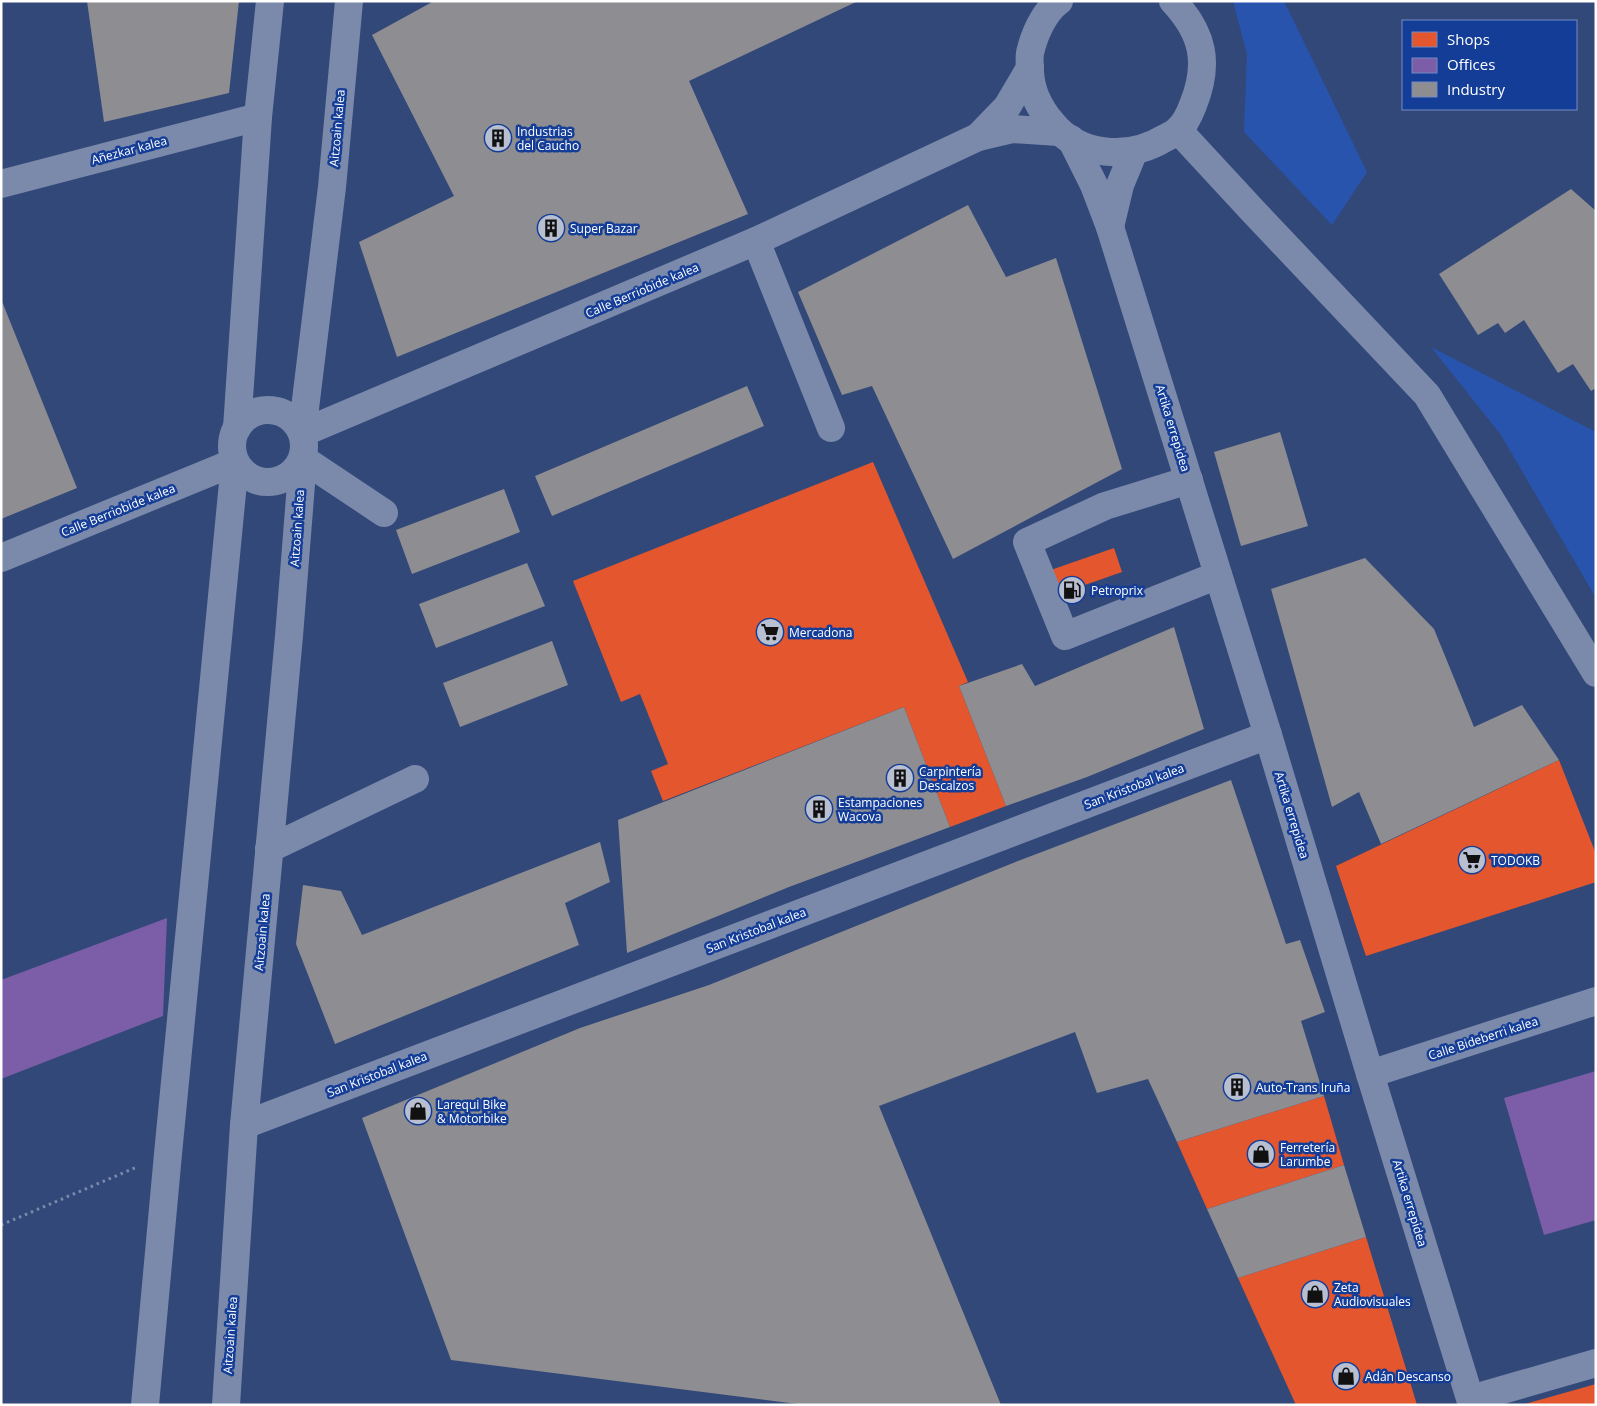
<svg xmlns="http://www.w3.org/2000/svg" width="1597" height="1406" font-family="'Open Sans',sans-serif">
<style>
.green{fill:#2854ae}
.shops{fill:#e4572e}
.offices{fill:#7b5ea7}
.industry{fill:#8d8d92}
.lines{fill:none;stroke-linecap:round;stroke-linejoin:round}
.path{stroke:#7b8aab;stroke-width:3;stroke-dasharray:2.5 4;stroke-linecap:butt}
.minor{stroke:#7b8aab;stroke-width:28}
.labels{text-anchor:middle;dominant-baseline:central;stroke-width:5;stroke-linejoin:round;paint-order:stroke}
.street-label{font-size:12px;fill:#fff;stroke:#143d97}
.poi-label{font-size:12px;fill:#fff;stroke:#143d97;text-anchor:start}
</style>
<rect width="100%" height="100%" fill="#324879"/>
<g class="green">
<path d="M1233,1h51l83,171 -35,53 -88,-93 3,-78z"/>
<path d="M1431,347l165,85v166l-95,-163z"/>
</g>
<g class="shops">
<path d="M873,462l95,220 -9,4 47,120 -56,21 -46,-120 -241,94 -12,-30 17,-7 -28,-70 -19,8 -48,-121z"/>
<path d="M1114,548l8,24 -66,23 -8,-24z"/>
<path d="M1559,760l37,94v28l-230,74 -30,-90z"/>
<path d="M1324,1096l20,69 -137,44 -30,-67z"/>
<path d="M1366,1237l51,168h-121l-58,-127z"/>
<path d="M1596,1384v21h-71v-1z"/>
</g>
<g class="offices">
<path d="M167,918l-4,98 -162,63v-99z"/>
<path d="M1596,1071v149l-52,15 -40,-137z"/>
</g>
<g class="industry">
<path d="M87,1h152l-10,92 -125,29z"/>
<path d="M434,1h424l-169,80 59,133 -351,143 -38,-115 95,-46 -82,-161z"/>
<path d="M1571,189l25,22v177l-5,3 -18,-27 -15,9 -34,-53 -19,13 -7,-10 -20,12 -39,-61z"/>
<path d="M968,205l38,72 50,-19 66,211 -169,90 -81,-173 -30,9 -44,-103z"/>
<path d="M1,299l76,189 -76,31z"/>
<path d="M747,386l17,40 -212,90 -17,-40z"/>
<path d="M1280,432l28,94 -67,20 -27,-94z"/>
<path d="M504,489l16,43 -108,42 -16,-44z"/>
<path d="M1365,558l69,71 40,98 48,-22 37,55 -178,84 -22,-52 -27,15 -61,-218z"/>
<path d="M527,563l18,43 -109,42 -17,-44z"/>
<path d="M1174,627l30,102 -117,48 -81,29 -47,-120 63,-22 13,22z"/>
<path d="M552,641l16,44 -108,42 -17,-44z"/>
<path d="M904,707l46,120 -161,60 -162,66 -9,-133z"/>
<path d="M1231,780l55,164 14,-4 25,72 -24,9 23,75 -147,46 -29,-63 -51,14 -22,-61 -196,74 122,299h-196l-354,-45 -89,-242 218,-90 129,-43 304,-122z"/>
<path d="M600,842l10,40 -45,21 14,42 -244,99 -39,-100 7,-59 38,6 21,44z"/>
<path d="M1344,1165l22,72 -128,41 -31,-69z"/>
</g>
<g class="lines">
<path class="path" d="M1,1225l136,-58"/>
<g class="minor">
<path d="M349,1l-17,186 -30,246 454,-192 222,-104 34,-8 47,3"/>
<path d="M1059,1c-15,11 -25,34 -29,52 -1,6 0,13 0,19 1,19 9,36 22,51 27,34 77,37 113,15 4,-2 9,-4 13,-8 6,-5 12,-17 15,-25 17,-42 10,-72 -20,-104"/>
<path d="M1178,130l74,80 175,185 169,278"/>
<path d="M978,137l29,-30 23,-39"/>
<path d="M1071,139l23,46 16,42 158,508 102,339 102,331"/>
<path d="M1,184l257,-67"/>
<path d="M1110,227l10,-42 14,-34"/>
<path d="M756,241l75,187"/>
<circle cx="268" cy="446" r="36"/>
<path d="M237,428l21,-311 12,-116"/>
<path d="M1189,480l-84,26 -78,36 38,94 153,-61"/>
<path d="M1,558l234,-96 -67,692 -23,251"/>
<path d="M269,849l146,-70"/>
<path d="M1370,1074l226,-73"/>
<path d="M244,1125l1024,-390"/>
<path d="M1471,1399l125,-36"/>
<path d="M226,1405l18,-280 45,-489 14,-177 81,54"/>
</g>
</g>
<defs>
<g id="building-disc" transform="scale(1.4375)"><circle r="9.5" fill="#b7bfd0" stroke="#143d97"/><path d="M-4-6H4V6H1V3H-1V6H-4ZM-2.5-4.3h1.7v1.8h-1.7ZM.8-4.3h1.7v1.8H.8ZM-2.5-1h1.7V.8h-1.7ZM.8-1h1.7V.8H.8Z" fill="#111"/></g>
<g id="fuel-disc" transform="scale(1.4375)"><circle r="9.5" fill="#b7bfd0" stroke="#143d97"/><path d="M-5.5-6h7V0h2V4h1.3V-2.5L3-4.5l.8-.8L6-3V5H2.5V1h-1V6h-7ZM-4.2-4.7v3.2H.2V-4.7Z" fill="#111"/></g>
<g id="supermarket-disc" transform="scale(1.4375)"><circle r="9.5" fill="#b7bfd0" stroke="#143d97"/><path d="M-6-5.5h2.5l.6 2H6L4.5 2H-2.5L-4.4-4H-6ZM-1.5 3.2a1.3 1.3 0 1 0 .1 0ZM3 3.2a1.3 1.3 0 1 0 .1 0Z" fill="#111"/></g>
<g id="shop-disc" transform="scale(1.4375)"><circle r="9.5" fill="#b7bfd0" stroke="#143d97"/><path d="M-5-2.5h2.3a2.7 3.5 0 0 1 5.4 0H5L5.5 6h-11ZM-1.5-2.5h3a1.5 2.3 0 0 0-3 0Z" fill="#111"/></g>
</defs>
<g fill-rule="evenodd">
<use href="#building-disc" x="498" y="138"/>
<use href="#building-disc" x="551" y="228"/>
<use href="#fuel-disc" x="1072" y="590"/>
<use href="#supermarket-disc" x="770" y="632"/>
<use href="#building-disc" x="900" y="778"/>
<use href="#building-disc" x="819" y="809"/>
<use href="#supermarket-disc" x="1472" y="860"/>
<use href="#building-disc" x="1237" y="1087"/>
<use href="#shop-disc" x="418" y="1111"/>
<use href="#shop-disc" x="1261" y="1154"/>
<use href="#shop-disc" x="1315" y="1294"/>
<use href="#shop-disc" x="1346" y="1376"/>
</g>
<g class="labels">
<g class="street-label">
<text transform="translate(337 128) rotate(-85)">Aitzoain kalea</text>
<text transform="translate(129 150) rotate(-15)">Añezkar kalea</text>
<text transform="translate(642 290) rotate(-23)">Calle Berriobide kalea</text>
<text transform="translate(1173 428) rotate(73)">Artika errepidea</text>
<text transform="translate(118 510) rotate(-22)">Calle Berriobide kalea</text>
<text transform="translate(297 528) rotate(-86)">Aitzoain kalea</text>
<text transform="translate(1134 786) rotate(-21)">San Kristobal kalea</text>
<text transform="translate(1292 815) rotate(73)">Artika errepidea</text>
<text transform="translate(756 930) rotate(-21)">San Kristobal kalea</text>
<text transform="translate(262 932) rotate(-85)">Aitzoain kalea</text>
<text transform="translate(1483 1038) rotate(-18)">Calle Bideberri kalea</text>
<text transform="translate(377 1074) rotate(-21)">San Kristobal kalea</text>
<text transform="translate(1410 1203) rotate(73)">Artika errepidea</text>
<text transform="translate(230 1335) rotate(-86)">Aitzoain kalea</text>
</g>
<g class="poi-label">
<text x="517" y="131">Industrias<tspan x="517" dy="14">del Caucho</tspan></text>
<text x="570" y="228">Super Bazar</text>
<text x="1091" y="590">Petroprix</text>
<text x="789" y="632">Mercadona</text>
<text x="919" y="771">Carpintería<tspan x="919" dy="14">Descalzos</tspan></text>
<text x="838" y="802">Estampaciones<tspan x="838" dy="14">Wacova</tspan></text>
<text x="1491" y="860">TODOKB</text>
<text x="1256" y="1087">Auto-Trans Iruña</text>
<text x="437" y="1104">Larequi Bike<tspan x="437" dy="14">&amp; Motorbike</tspan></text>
<text x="1280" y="1147">Ferretería<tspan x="1280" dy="14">Larumbe</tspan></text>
<text x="1334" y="1287">Zeta<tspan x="1334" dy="14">Audiovisuales</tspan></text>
<text x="1365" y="1376">Adán Descanso</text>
</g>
</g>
<rect width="1597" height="1406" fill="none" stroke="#ffffff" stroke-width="5"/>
<rect x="1402" y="20" width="175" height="90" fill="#143d97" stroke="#728bc1"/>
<rect x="1412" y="32" width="25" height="15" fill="#e4572e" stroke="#728bc1"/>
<text x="1447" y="45" font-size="15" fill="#ffffff">Shops</text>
<rect x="1412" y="58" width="25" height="15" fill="#7b5ea7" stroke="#728bc1"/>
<text x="1447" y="70" font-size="15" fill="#ffffff">Offices</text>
<rect x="1412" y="82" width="25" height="15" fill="#8d8d92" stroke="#728bc1"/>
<text x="1447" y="95" font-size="15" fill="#ffffff">Industry</text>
</svg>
